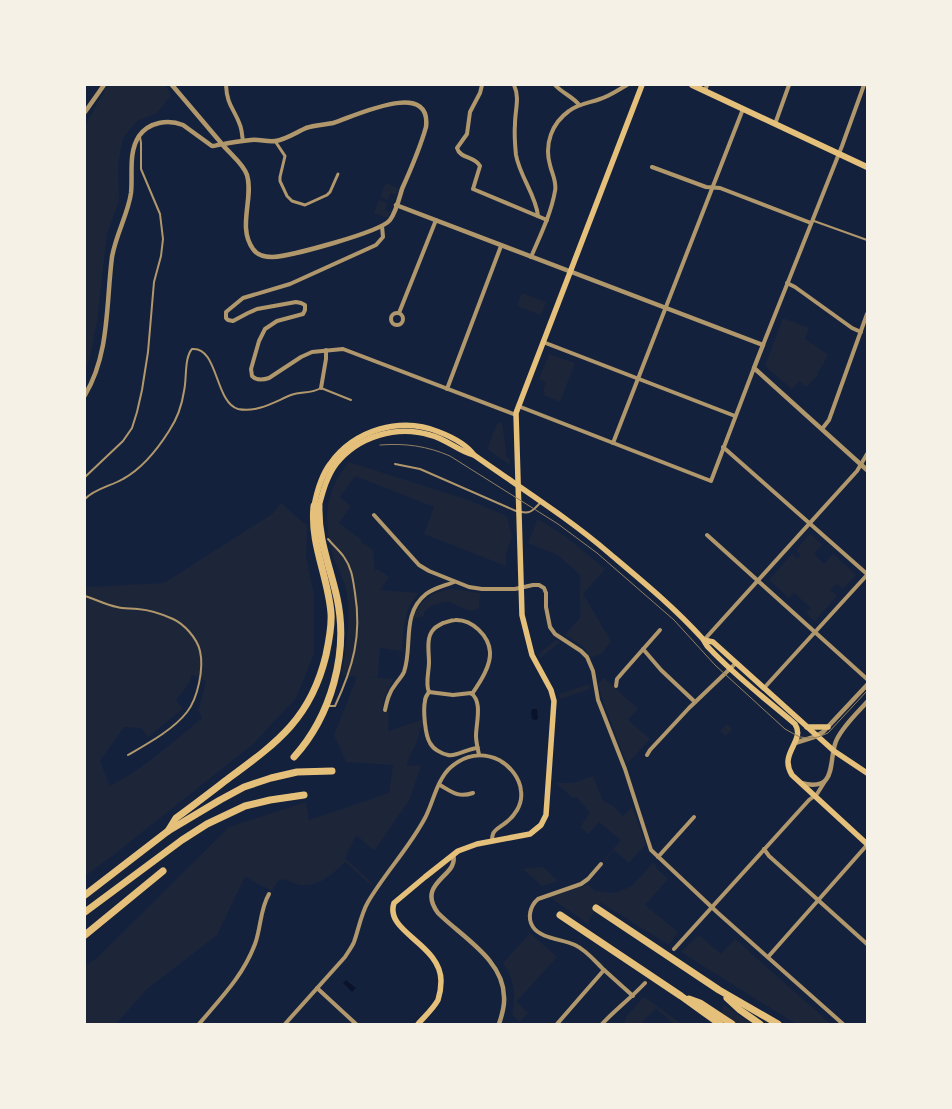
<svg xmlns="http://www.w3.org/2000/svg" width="952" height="1109" font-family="Spectral,serif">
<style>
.green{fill:#1d2539;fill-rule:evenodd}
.water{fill:#0b132b}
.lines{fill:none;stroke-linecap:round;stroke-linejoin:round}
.service{stroke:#b1986c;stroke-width:2}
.pedestrian{stroke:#b1986c;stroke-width:3}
.minor{stroke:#b1986c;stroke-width:4}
.tertiary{stroke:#b1986c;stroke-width:4.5}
.secondary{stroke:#e5c07b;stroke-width:5.5}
.primary{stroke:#e5c07b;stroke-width:6}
.motorway{stroke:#e5c07b;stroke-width:7}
.tram{stroke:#918062;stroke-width:1}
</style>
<rect width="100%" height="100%" fill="#14213d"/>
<g class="green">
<path d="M110,85h55l6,10 -14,18 -20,8 -14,17 -5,26 1,37 -12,33 -10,87 -7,37 -5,11v-243l21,-38z"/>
<path d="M386,183l13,6 -3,6 -5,-2 -3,7 -8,-3z"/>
<path d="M379,200l8,3 -2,7 5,2 -3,6 -13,-5z"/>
<path d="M522,293l24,9 -5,13 -24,-9z"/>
<path d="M783,318l26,10 -4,11 23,16c-4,7 -6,13 -11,18l1,2 -12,12 -7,-6 -7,8 -27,-23z"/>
<path d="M549,354l26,9 -15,39 -16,-7 1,-3 -2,-1 3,-9 -7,-3z"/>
<path d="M498,422l4,1 5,35 3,1v6l-23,-16z"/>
<path d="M349,462l119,38 39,16 5,21 -6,16v13l-82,-32 10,-27 -79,-31 -15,21 11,9 -12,17 23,17 -1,2 12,8 2,21 2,-2 12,8 -9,13 39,3c-16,17 -15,36 -17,58l-22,-3 -2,29h-9l24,2 -9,20 -2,12 7,1 -1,19 36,-12 1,6 -4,2c-2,6 -3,12 -5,17 -3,8 -8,12 -9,22l14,-1 -11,34 -36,52 -18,-16 -11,23 28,26 -2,1 -26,-23c-13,12 -25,25 -44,23 -7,-1 -12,-5 -19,-6l-5,3 -5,9 -27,-14 -28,58 -71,55 -30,34h-31v-58l13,-9 131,-130 77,-25 3,18 80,-27 4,-28 -47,-3 -12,-27 23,-58 -15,-2c3,-26 9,-53 5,-79 -1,-13 -7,-23 -12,-34 -3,-6 -3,-12 -5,-18 -7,-33 -2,-56 19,-82z"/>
<path d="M281,503l26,23 -1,30 8,39v59l-18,44 -43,46 -137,109 -31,23v-289l79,-4 108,-69zM192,675l14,6 -8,30 4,7c-30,25 -58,50 -92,68l-10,-25 24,-34 17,1 7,9 35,-28 -7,-9 12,-15z"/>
<path d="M538,519l27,17 40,33 -22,25 28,47 -9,12 -11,5 -8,-12 -18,-11 15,-17v-43l-22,-20 -30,-12z"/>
<path d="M810,534l12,11 -8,9 10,10 9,-10 23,21 -13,14 -6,-5 -7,6 7,6 -22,25 -9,-8 5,-5 -17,-15 -5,5 -20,-18 23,-26 5,5 4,-4 -5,-5z"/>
<path d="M453,589l27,4 -1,15c-9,7 -20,-3 -30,-6 -4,-1 -10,1 -15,3 -4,2 -7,4 -10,7v4l-11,3c6,-19 21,-29 40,-30z"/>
<path d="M556,640l4,2 -20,16 -2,-4z"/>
<path d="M604,678l34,31 -10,11 22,19 -23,25 -23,-60 -6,-20z"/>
<path d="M589,684l1,5 -30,10 -1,-5z"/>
<path d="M727,724l5,5 -6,7 -6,-5z"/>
<path d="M593,776l10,25 10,5 10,10 9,-9 14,37 -17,19 -15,-13 -9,11 -1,-1 17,-20 -22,-18 -11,12 -8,-7 10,-14 -13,-16 -4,1 -17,-15h17z"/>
<path d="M654,862l3,7 11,10 -23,26 33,27 -9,13 -69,-43 -13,21 -38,-26 39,-12 7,6 20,2 17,-7z"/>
<path d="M543,867l15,14 -16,5 -19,-17z"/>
<path d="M530,933l27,24 -41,45 12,11 -8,9 -8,-7c4,-20 3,-34 -9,-52z"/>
<path d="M699,935l22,19 14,-15 96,85h-35l-115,-72z"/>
<path d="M644,997l38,27h-8l-18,-16 -15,16h-18l3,-4 -1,-2z"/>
<path d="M724,1005l28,19h-14l-17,-11z"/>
</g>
<g class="water">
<path d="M533,709h4l1,10 -3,1 -3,-1 -1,-9z"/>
<path d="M346,980l10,8 -4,4 -9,-9z"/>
</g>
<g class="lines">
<g class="service">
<path d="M814,221l53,19"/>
<path d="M395,464l25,5 96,42c13,3 15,2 24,-8"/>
<path d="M85,477l38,-36 9,-13 5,-16 5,-22 6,-38 6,-70 7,-26 2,-17 -3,-25 -19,-45v-26l-1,-6"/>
<path d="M85,499c9,-10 26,-13 38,-20 20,-11 34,-29 46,-48 8,-12 13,-26 15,-40 3,-12 0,-33 8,-42 26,-3 23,54 46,60 19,4 36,-7 53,-14 10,-4 20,-1 30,-7l30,12"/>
<path d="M328,539c5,6 12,12 16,18 8,11 9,23 11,36 7,43 -2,74 -20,113h-7"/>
<path d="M85,596c10,3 21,9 32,11 6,2 14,1 21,2 12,1 24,5 35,10 11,5 24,19 27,32 4,17 -2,47 -13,61 -14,18 -40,32 -59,43"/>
</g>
<path class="pedestrian" d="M275,141l10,15 -5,21v4l7,15 5,5 13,4 22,-10 3,-3 8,-18"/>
<g class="minor">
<path d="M226,85c1,21 8,23 14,40 2,5 2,11 3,16"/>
<path d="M482,85l-2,8 -10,19 -3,22 -10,14c3,11 18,8 23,18l-7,23 74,31"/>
<path d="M514,85c6,13 1,25 1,39 -1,11 0,21 1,31 4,22 20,40 22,61"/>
<path d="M555,85c7,8 20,13 24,20"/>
<path d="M705,91l2,-6"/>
<path d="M775,124l14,-39"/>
<path d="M652,167l54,20 14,1 91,35"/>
<path d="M382,226l1,11 -7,8 -86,39 -47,14 -17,14v6l2,2 5,1 15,-8 9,-4 39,-7 5,1 4,2v5l-2,4 -26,7 -12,8 -6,12 -8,28 1,7c5,5 11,4 17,2l32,-21 11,-5 31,-3 173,66"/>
<path d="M531,257c9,-21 20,-43 24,-66 2,-9 -3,-17 -5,-26 -6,-21 2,-42 19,-54 9,-7 20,-8 31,-12 10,-3 18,-9 27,-14"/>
<path d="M787,283l8,4 57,41 9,4"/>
<path d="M399,313l37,-93"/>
<circle cx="397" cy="319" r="6"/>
<path d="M543,342l192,74"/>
<path d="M763,345l79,-199 22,-61"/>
<path d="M321,388l5,-29v-9"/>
<path d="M447,389l54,-143"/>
<path d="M518,406l193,75 43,-113"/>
<path d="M822,429l7,-9 38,-106"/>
<path d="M613,443l130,-334"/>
<path d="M723,447l144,127"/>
<path d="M374,515l45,50 10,6 40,16 13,2h33l18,-4h6l5,3 2,5v14l4,20 5,7 26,17 6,6 6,14 5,29 27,69 26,81 67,63 125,111"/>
<path d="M707,535l160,144"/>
<path d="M704,640l153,-169 10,-17"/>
<path d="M643,649l18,21 34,32"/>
<path d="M616,686l1,-7 6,-7 37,-42"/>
<path d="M764,688l103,-113"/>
<path d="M429,692c-4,-8 0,-20 0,-30 0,-10 -3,-24 4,-32 3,-4 7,-5 10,-7 4,-1 8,-3 12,-3 17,-1 34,16 35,32 1,14 -10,30 -18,42"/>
<path d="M385,710c2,-9 4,-18 10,-25 3,-5 7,-8 9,-13 9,-26 -3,-58 22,-78 8,-6 18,-8 28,-12"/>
<path d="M478,748c-10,0 -21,9 -30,7 -6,-1 -15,-6 -18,-12 -5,-8 -7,-33 -5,-42 0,-4 2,-6 4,-9l24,3 18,-2c12,9 5,30 5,43 0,6 2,13 3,19"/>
<path d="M647,755l3,-5 39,-42 47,-45"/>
<path d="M440,785c12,7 18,13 33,8"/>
<path d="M764,849l5,7 98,88"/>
<path d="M658,857l36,-40"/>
<path d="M601,864l-13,15 -7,5 -43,15c-8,7 -11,19 -5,28 8,12 30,12 42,18 11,5 19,15 28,24 10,9 20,18 30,27"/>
<path d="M674,949l135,-149 8,-6 10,-16"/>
<path d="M768,957l99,-112"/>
<path d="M317,988l39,36"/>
<path d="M199,1024c22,-26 44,-48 56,-80 6,-16 5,-35 14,-50"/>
<path d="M285,1024l60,-67c3,-5 7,-10 9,-15 5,-14 7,-28 14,-40 17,-29 41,-54 57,-84 8,-15 12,-39 26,-51 14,-12 31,-15 48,-7 11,6 21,18 22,31 2,14 -7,26 -17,33 -4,3 -10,6 -11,10 -1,2 -1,5 -1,7"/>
<path d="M557,1024l47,-54"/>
<path d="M602,1024c14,-15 29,-26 43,-41"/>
</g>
<g class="tertiary">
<path d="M85,112l19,-27"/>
<path d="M396,205l367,140 -9,23 113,102"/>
<path d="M85,395c25,-42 21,-92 27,-138 4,-23 16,-43 19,-64 2,-19 -3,-40 8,-57 10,-14 29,-17 44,-11l29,21c4,0 7,-2 12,-2 9,-2 18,-3 27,-4 8,-1 16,2 24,1 10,-1 22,-9 31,-13 9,-3 18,-3 27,-5 20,-6 99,-45 93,4 -6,21 -15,42 -24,62 -3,10 -6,23 -12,31 -9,12 -102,37 -118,37 -7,0 -15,-2 -19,-8 -16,-22 1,-51 -6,-74 -4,-12 -17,-21 -25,-31l-50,-59"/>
<path d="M795,743l19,-6 9,-5 44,-47"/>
<path d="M801,783c39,10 26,-25 36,-44 7,-14 20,-26 30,-37"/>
<path d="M453,855c7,21 -38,27 -15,58 24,24 66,47 66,84 1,9 -2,18 -5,27"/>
</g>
<g class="secondary">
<path d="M314,506c3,-15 7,-30 16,-42 24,-34 71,-48 109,-32 13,5 27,12 35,23"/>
<path d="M319,506c4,-15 8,-30 17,-42 22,-28 61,-39 94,-29 17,4 29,17 44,20 45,32 93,62 135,98 32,27 65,54 93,85 3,3 4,8 7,10 26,28 57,51 86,76 11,17 -17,29 -3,51l75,69"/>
<path d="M704,640l9,2 121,109 33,22"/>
<path d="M807,727h21"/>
<path d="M418,1024c7,-8 15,-15 20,-24 2,-6 3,-13 3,-19 0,-37 -57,-49 -47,-78l31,-26 33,-26 19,-7 53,-10 11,-9 5,-10 8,-114 -3,-11 -19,-35 -10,-40 -6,-202 126,-328"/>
</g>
<path class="primary" d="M692,85l175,82"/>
<g class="motorway">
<path d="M294,757c37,-41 55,-104 43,-159 -7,-32 -19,-58 -18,-92"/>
<path d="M168,831l8,-13c18,-13 36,-27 53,-40 49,-36 82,-60 97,-123 3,-14 6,-28 5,-42 -3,-37 -21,-69 -17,-107"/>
<path d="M85,895l83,-64 52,-31 24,-13 27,-9 26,-6 35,-1"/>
<path d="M596,908l123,82 59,34"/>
<path d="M85,912l97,-72 25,-16 38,-18 25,-6 34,-5"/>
<path d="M560,915l121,81 39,28"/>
<path d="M85,935l78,-64"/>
<path d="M727,998l13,12 20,14"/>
<path d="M689,999l11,4 32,21"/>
</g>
<path class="tram" d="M380,445c25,-2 47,1 70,11l108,68 39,29 77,67 41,45 70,64 9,5 6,3 10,1 8,-1 10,-4 39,-42"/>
</g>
<rect width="952" height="1109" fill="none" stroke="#f6f1e7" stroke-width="172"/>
</svg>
